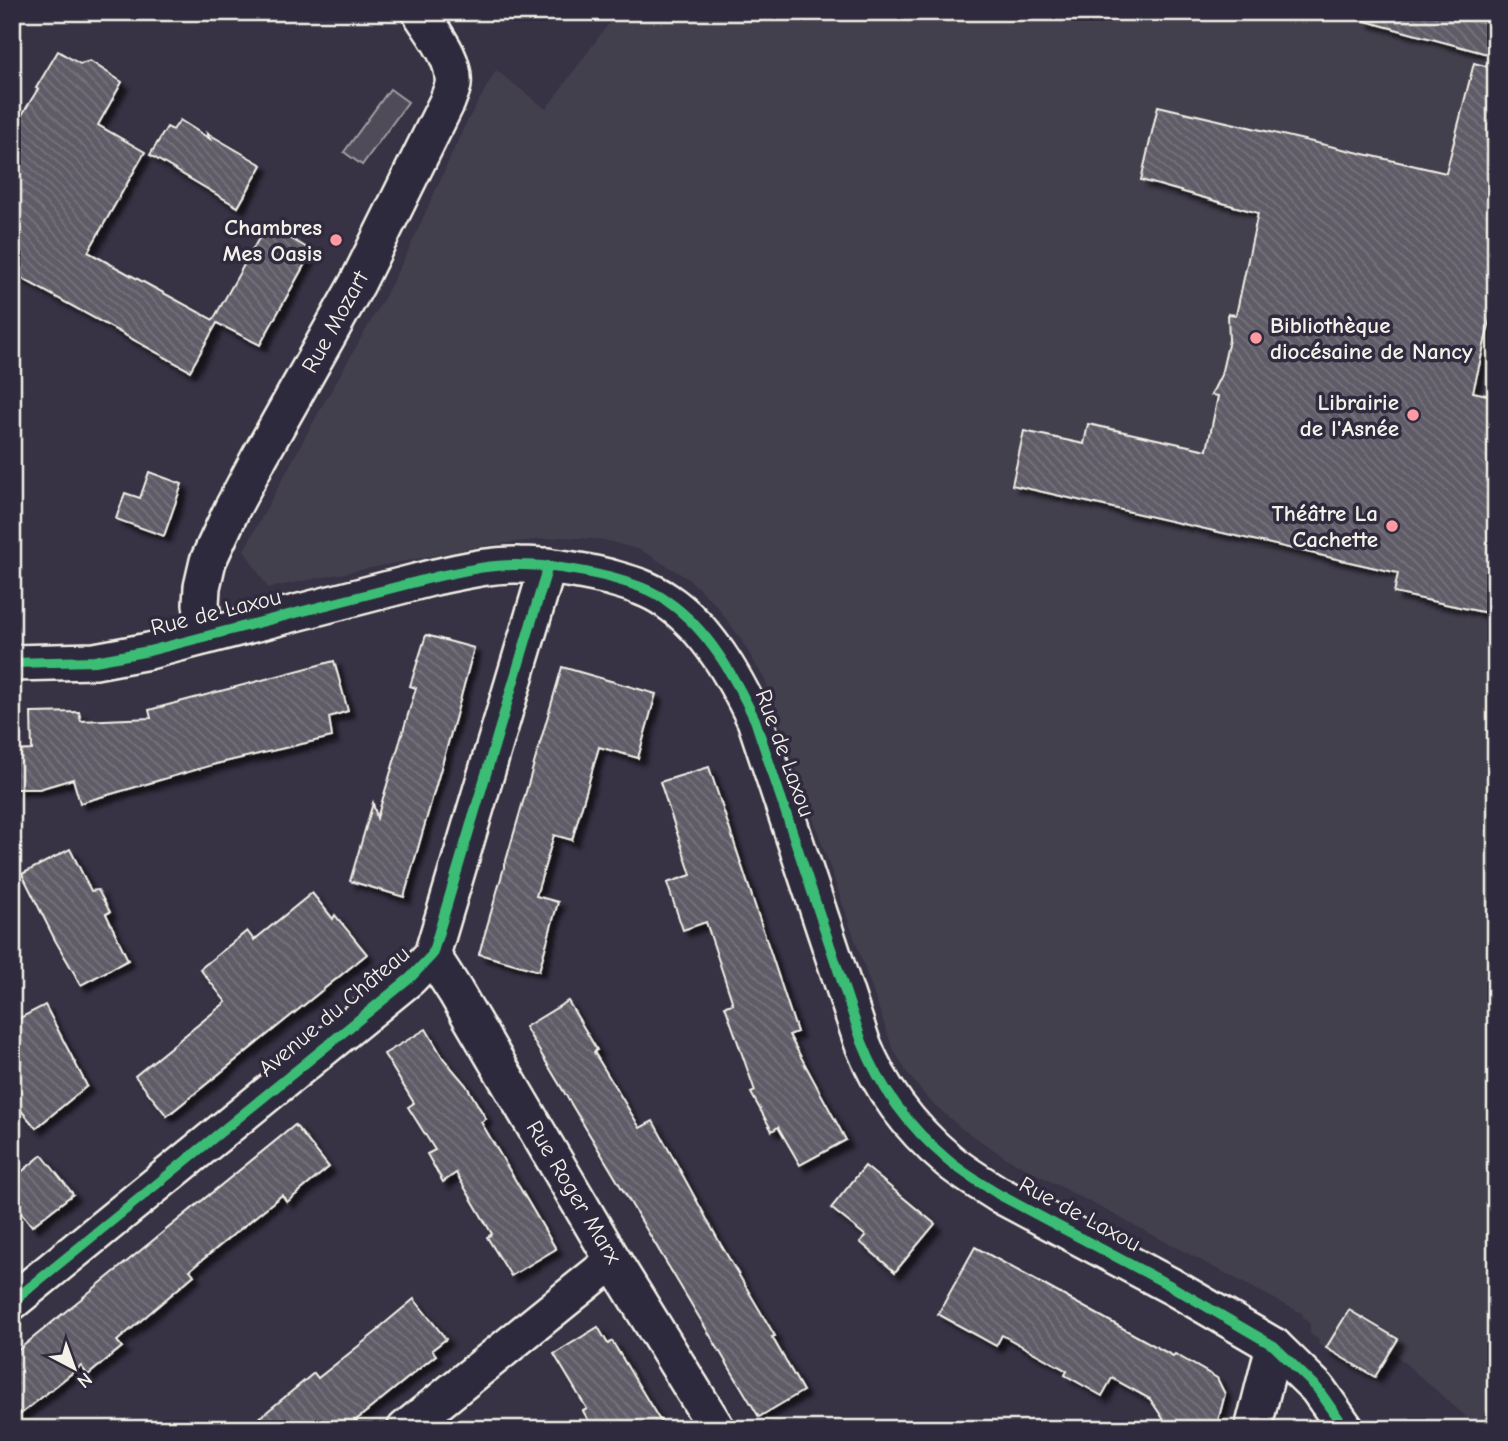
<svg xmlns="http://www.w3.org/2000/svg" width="1508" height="1441" font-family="'Comic Neue',sans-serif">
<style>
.built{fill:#433f4e}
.garden{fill:#504b59;stroke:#a29ea0;stroke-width:2}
.building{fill:url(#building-back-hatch);stroke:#f4f1e8;stroke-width:2;filter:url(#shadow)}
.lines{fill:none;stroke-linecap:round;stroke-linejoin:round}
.minor-casing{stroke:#f4f1e8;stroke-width:40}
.minor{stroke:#2f2a3d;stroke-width:35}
.cycleway-casing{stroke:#2f2a3d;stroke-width:15}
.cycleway{stroke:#3abd76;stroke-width:10}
.poi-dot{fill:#ff9aa2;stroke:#2f2a3d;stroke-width:2.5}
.labels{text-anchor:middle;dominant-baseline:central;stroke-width:7;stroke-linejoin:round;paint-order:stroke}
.poi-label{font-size:23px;font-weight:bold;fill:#f4f1e8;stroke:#2f2a3d;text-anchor:end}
.street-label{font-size:23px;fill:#f4f1e8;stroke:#2f2a3d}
</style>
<defs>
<pattern id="building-back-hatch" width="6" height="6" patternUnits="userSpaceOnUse" patternTransform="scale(1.75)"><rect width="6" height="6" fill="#5f5c67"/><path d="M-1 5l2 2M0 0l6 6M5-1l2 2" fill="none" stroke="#77747d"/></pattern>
<filter id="shadow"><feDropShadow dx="6" dy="6" stdDeviation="2" flood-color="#0009"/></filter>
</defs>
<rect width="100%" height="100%" fill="#373244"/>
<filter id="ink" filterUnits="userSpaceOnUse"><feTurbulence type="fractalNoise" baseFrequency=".0143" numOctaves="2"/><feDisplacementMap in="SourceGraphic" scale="14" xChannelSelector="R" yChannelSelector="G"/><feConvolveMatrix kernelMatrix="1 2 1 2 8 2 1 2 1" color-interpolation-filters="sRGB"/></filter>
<g filter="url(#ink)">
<path class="built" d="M617,12h879v1417h-16l-89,-78 -16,26 -57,-33 1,-4 -9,-6v-10l-8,-8 1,-2 -295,-155 -46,-30 -34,-30 -21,-26 -15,-26 -126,-365 -26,-44 -24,-33 -26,-25 -49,-30 -37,-10 -42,-3 -79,9 -215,42 -24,-38 72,-133 68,-119 25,-49 55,-122 32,-57 50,39z"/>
<path class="garden" d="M390,89l18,13 -46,63 -18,-13z"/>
<g class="building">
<path d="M1366,12h130v23l-5,20 -126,-34z"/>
<path d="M58,51l22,13 10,-3 32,21 -24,43 47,27 -57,100 125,68 54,-96 45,27 -52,94 -43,-22 -27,48 -178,-98v-142l26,-42 -2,-1z"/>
<path d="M1474,63l22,6v226l-23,97 23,5v218l-102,-22 4,-20 -386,-88 12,-54 60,13 4,-20 119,26 11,-54 -7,-1 10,-20 8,-35 -1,-26 8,1 22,-102 -117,-33 17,-74 288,67z"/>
<path d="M180,120l30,19 -3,-6 55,32 -24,42 -88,-52 17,-28 6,3z"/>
<path d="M149,472l33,12 -18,52 -48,-17 9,-26 15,5z"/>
<path d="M426,635l48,13 -19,71 -51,178 -54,-16 23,-78 4,15 39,-130 -6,-2z"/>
<path d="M334,661l14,50 -19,6 3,20 -116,27 -136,39 -7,-24 -34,10h-27v-38l20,-1 -1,-37 48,-1 2,9 70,-3 -2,-8z"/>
<path d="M562,667l94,27 -18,64 -39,-11 -27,93 -18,-5 -18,61 22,6 -19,69 -60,-17z"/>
<path d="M709,767l88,265 -8,3 57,105 -46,25 -22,-38 -6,4 -21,-38 4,-2 -30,-85 8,-2 -27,-82 -23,8 -16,-47 24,-8 -31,-93z"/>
<path d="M70,849l21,42 7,-1 12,22 -4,2 22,46 -47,25 -26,-45 -33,-66z"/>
<path d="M312,893l21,26 2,-4 32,39 -200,162 -32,-40 91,-74 -26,-33 47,-38 7,9z"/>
<path d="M568,1001l29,49 -3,2 46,76 13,-7 68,124 54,91 -3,1 31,54 -44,26 -234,-390z"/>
<path d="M45,1005l42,81 -51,42 -18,-21 -6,-12v-73z"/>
<path d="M426,1029l17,29 23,27 20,34 -5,3 75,127 -45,27 -24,-39 5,-3 -36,-61 -13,9 -16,-28 8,-4 -27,-43 6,-4 -30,-49z"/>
<path d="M295,1125l34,42 -42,35 -5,-7 -92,75 4,5 -77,66 5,6 -34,28 -7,-9 -69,55v-66z"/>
<path d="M42,1155l31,39 -41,32 -20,-25v-19l7,-6v-2z"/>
<path d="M865,1166l70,58 -40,48 -35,-30 6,-6 -35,-28z"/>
<path d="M975,1247l198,109 2,-2 42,24 8,16 -9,35h-46l-20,-30 -38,-21 -10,18 -37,-21 2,-4 -65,-36 -6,11 -58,-32z"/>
<path d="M414,1299l32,40 -14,11 4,5 -91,74h-99l68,-56 4,5 62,-49 -1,-1z"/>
<path d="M1349,1310l49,29 -23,38 -49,-29z"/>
<path d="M598,1327l10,17 4,-3 53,88h-72l-10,-18 4,-2 -33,-55z"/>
</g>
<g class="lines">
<g class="minor-casing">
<g id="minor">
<path d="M206,636l-5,-32 1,-17 6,-26 24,-52 27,-51 98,-174 90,-182c2,-6 5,-12 6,-17 3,-26 -20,-52 -33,-73"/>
<path d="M12,663l83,-2 54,-10 286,-74c28,-6 56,-13 84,-12 30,0 60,5 89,12 21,6 41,11 59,24 41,28 67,75 88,119l107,322c18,46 48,86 86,118 15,13 33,23 50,34l173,92 103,60 43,42 29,41"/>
<path d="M432,955l23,36 159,271 103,167"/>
<path d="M12,1302l398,-324 22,-23 116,-389"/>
<path d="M405,1429l193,-156 16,-11"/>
<path d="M1253,1429l21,-83"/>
</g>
</g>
<use href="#minor" class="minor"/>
<g class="cycleway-casing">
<g id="cycleway">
<path d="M12,663l83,-2 54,-10 286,-74c28,-6 56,-13 84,-12 30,0 60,5 89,12 21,6 41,11 59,24 41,28 67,75 88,119l107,322c18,46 48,86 86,118 15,13 33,23 50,34l173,92 103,60 43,42 29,41"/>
<path d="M12,1302l398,-324 22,-23 116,-389"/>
</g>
</g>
<use href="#cycleway" class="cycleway"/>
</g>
</g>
<g class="poi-dot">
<circle cx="336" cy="240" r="7"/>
<circle cx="1256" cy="338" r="7"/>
<circle cx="1413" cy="415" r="7"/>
<circle cx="1392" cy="526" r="7"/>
</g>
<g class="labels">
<g class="poi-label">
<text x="322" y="227">Chambres<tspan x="322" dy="26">Mes Oasis</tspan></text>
<text x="1270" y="325" text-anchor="start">Bibliothèque<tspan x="1270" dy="26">diocésaine de Nancy</tspan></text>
<text x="1399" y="402">Librairie<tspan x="1399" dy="26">de l'Asnée</tspan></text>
<text x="1378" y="513">Théâtre La<tspan x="1378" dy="26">Cachette</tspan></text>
</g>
<g class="street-label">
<text transform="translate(335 322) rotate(-61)">Rue Mozart</text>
<text transform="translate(216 612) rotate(-14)">Rue de Laxou</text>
<text transform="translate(785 753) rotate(70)">Rue de Laxou</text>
<text transform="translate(334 1011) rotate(-40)">Avenue du Château</text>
<text transform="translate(574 1192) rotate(59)">Rue Roger Marx</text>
<text transform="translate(1080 1214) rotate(28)">Rue de Laxou</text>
</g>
</g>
<rect width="1508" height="1441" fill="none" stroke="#2f2a3d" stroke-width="42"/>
<rect x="21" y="21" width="1466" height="1399" fill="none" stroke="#f4f1e8" stroke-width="2.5" filter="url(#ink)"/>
<g transform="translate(74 1368) rotate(139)" stroke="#2f2a3d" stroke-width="5" paint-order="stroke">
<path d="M0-5L12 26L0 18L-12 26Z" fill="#f4f1e8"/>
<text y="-10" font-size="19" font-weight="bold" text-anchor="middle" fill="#f4f1e8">N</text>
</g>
</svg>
